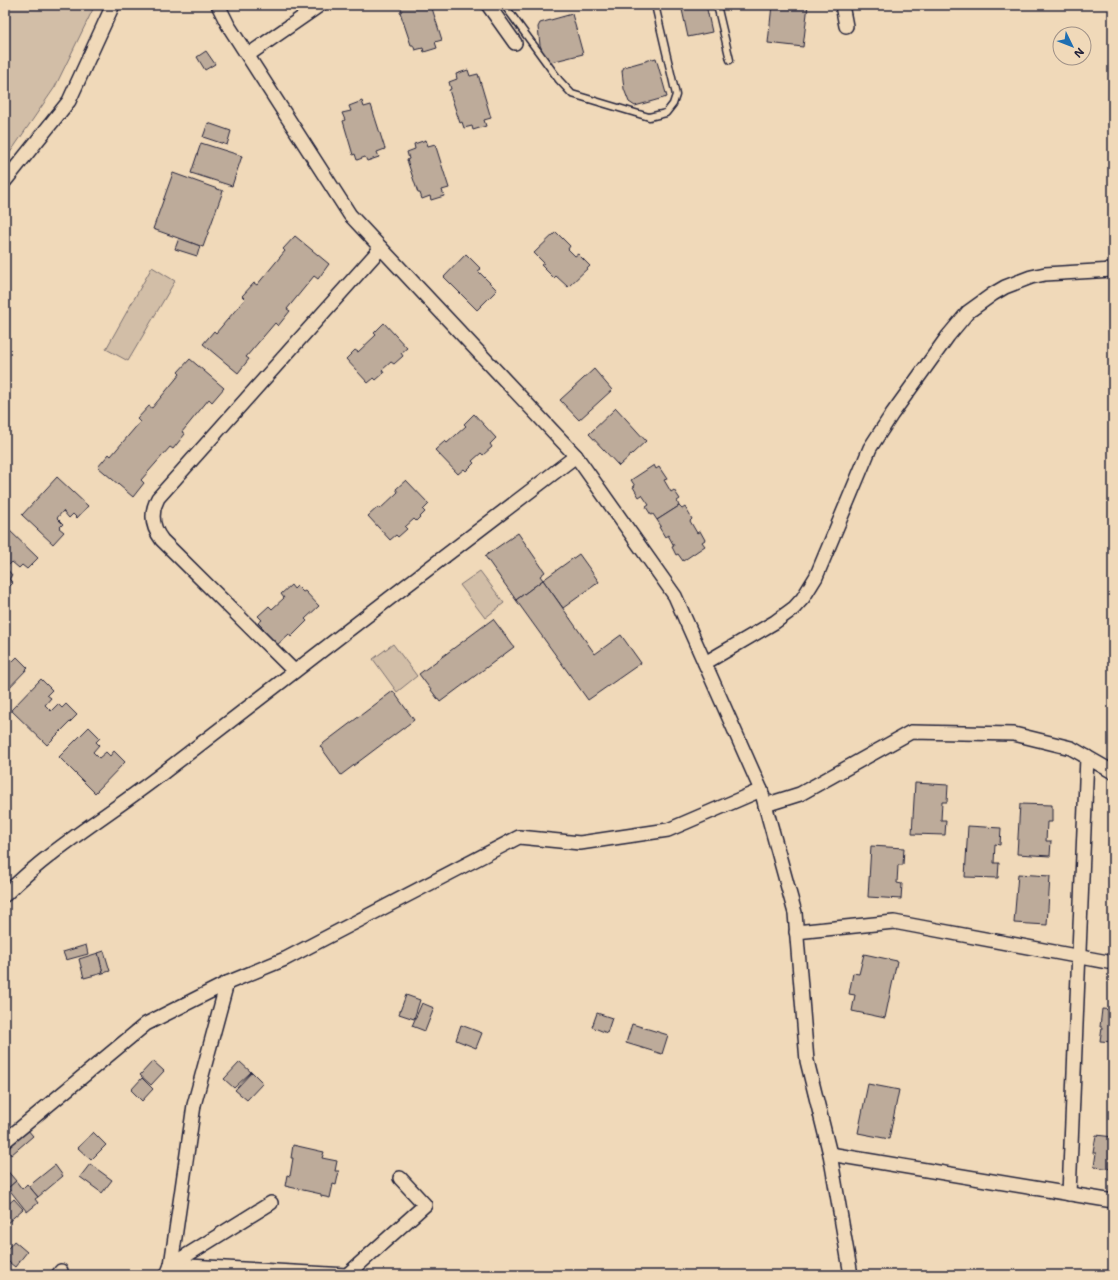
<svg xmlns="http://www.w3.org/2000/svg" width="1118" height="1280" font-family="'Shantell Sans',sans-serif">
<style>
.green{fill:#d2bea7;stroke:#7a7071}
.building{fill:#bdab9a;stroke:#22223b}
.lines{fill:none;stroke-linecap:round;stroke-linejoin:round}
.service-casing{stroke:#22223b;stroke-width:9}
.minor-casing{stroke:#22223b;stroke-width:16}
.service{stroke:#f0d9b9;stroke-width:6}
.minor{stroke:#f0d9b9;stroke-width:13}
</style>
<rect width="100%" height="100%" fill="#f0d9b9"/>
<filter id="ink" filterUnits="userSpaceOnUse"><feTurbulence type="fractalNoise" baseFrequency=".025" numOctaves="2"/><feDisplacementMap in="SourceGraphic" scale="8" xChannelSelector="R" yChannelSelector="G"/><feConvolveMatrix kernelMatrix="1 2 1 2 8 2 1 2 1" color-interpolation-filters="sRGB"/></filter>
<g filter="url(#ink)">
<g class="green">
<path d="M5,5h90l-40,82 -50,73z"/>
<path d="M152,267l23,14 -47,80 -22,-12z"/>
<path d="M480,571l24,32 -19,15 -25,-33z"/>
<path d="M393,644l24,32 -20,16 -24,-33z"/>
</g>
<g class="building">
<path d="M400,5h31l11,35 -7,2 2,6 -13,4 -1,-4 -8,2 -2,-5h-2l-11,-33 2,-1z"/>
<path d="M681,5h25l6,27 -24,5z"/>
<path d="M772,5h36l-5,42 -35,-4z"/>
<path d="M572,14l11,40 -32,8 -6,-4 -5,-13 -2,-18 2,-4z"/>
<path d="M206,51l9,13 -10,6 -8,-13z"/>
<path d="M656,58l11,39 -32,9 -6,-4 -5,-13 -2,-18 2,-4z"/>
<path d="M468,70l2,6 8,-2 13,44 -7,2 2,6 -13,4 -1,-4 -8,2 -2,-6 -2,1 -11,-33 2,-1 -2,-7 8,-3 -1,-5z"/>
<path d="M362,101l2,6 7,-2 14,44 -8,3 2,5 -12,4 -2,-4 -8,3 -2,-6 -2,1 -10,-34 2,-1 -3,-7 9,-2 -2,-5z"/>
<path d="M208,123l23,8 -4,14 -24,-8z"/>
<path d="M426,140l2,6 7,-2 14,44 -7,2 2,6 -13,4 -1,-4 -8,3 -2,-6h-2l-11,-33 2,-1 -2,-7 8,-3 -1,-5z"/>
<path d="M201,143l41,13 -10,30 -41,-13z"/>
<path d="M173,173l50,18 -20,56 -50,-18z"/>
<path d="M556,232l14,14 -2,3 7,7 3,-2 12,12 -22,21 -12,-11 -2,2 -13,-13 3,-2 -10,-10z"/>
<path d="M295,236l34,28 -11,15 -4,-3 -27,33 3,2 -12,15 -3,-3 -29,34 3,2 -11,14 -35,-29 11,-13 2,2 29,-34 -3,-3 12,-13 3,2 28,-34 -2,-2z"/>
<path d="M179,238l21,8 -3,10 -22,-7z"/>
<path d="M466,254l15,15 -3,2 19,19 -20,20 -33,-33z"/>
<path d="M384,323l23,25 -6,5 2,3 -9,8 -3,-2 -9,8 2,3 -8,7 -2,-2 -6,5 -22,-24 9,-9 3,2 18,-17 -2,-2z"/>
<path d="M190,359l34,29 -12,14 -3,-3 -27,33 3,2 -12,15 -3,-2 -29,33 3,3 -11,14 -35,-30 11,-13 2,2 29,-34 -3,-3 12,-13 3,2 28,-34 -2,-2z"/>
<path d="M594,369l18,21 -33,30 -19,-20z"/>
<path d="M616,408l30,33 -27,25 -30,-32z"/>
<path d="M474,414l22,24 -6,6 2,3 -9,8 -2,-2 -9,8 2,2 -8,8 -2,-2 -6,5 -23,-24 10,-9 2,2 19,-17 -2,-2z"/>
<path d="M654,465l2,4 3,-2 8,12 -3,1 7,12 3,-2 6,9 -3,2 2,5 -22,14 -4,-6 -2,1 -5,-8 3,-2 -7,-10 -3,2 -6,-10 2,-1 -4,-6z"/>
<path d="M57,477l31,29 -11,12 -4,-4 -4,4 -6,-7 -6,7 6,6 -4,4 5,4 -11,12 -31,-29z"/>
<path d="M406,480l23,24 -6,6 2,2 -9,9 -2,-2 -9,8 2,2 -9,8 -2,-2 -6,5 -22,-24 10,-9 2,2 18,-17 -2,-3z"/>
<path d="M679,506l3,3 3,-2 7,12 -2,2 7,12 3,-2 5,9 -3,2 3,4 -22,15 -5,-7 -2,1 -4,-8 2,-1 -6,-11 -3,2 -6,-10 2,-1 -4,-6z"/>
<path d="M7,528l31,30 -11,11 -5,-4 -3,3 -7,-6 -6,6 6,7 -3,4 4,4 -8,8v-61z"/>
<path d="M518,533l27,39 -5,4 3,4 -27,20 -31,-44z"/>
<path d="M579,554l20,28 -36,26 -20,-28z"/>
<path d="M543,580l52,74 26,-19 20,28 -53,37 -72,-100z"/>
<path d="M291,585l3,4 3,-3 6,6 2,-1 14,15 -14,13 2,2 -16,16 -2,-3 -13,12 -14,-15 2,-2 -6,-6 4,-3 -4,-4 11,-10 3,3 12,-11 -3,-4z"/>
<path d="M493,619l21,28 -74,55 -21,-28z"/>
<path d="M9,657l4,4 4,-4 11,11 -23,24v-31z"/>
<path d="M41,679l11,11 -5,5 4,3 -6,7 6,6 7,-7 4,4 4,-4 11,11 -30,30 -36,-35z"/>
<path d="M393,691l21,29 -73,55 -21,-29z"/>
<path d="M89,727l11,11 -4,4 3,3 -6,7 6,6 7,-6 4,4 4,-5 11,11 -30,31 -36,-36z"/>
<path d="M915,783l33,2 -1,17h-5l-1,18h5l-1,15 -33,-1z"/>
<path d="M1020,804l32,1v17h-5l-1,19h5l-1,15 -33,-2z"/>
<path d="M968,826l33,2 -1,17 -5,-1 -1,19h5l-1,15 -33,-1z"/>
<path d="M871,846l33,2 -1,17h-5l-1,18 5,1 -1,15 -33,-2z"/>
<path d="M1018,874l32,2 -3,49 -33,-2z"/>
<path d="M86,945l2,9 -22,6 -3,-8z"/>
<path d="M104,951l6,20 -7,2 -5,-20z"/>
<path d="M98,953l5,20 -19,5 -5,-19z"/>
<path d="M864,954l33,7 -12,57 -33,-7 3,-16 -6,-1 4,-21 6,1z"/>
<path d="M406,995l14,5 -6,19 -15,-5z"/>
<path d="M422,1003l12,5 -9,23 -13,-5z"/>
<path d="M1102,1009l11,1v32l-13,-1 2,-14h-2z"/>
<path d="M597,1013l15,5 -5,15 -15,-6z"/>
<path d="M632,1024l36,11 -6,19 -36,-11z"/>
<path d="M461,1025l21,8 -6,15 -20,-8z"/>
<path d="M153,1061l11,10 -13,14 -11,-10z"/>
<path d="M240,1062l11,10 -17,16 -10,-9z"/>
<path d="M252,1072l11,11 -16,17 -12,-10z"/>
<path d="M142,1078l11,11 -11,12 -11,-11z"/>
<path d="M868,1084l31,6 -10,49 -31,-6z"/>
<path d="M27,1129l6,7 -22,19 -5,-7z"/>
<path d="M93,1132l13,13 -15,15 -13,-12z"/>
<path d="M1096,1135l17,2v32l-19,-2 2,-14h-3z"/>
<path d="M293,1145l31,7 -2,6 15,3 -2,10h4l-3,14 -3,-1 -3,14 -9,-2v-2l-36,-8 2,-11 3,1 3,-18h-2z"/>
<path d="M90,1164l22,16 -10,13 -22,-16z"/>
<path d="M55,1165l8,11 -25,21 -9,-11z"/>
<path d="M5,1168l11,13 -8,7 -3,-3z"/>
<path d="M16,1181l6,8 5,-5 11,13 -3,2 3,4 -11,9 -19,-24z"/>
<path d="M14,1199l9,10 -18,16v-18z"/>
<path d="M14,1241l13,11 -12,15 -10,-8v-7z"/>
</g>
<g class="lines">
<g class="service-casing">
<g id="service">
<path d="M717,5l13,55"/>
<path d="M505,6l54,74 13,14 77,23 17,-4 7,-9 3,-9 -21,-90"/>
</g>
</g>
<g class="minor-casing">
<g id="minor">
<path d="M218,5l10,20 122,190 226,241 99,140 86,194 34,123 12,148 23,93 21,121"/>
<path d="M488,5l27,38"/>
<path d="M842,5l4,21"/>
<path d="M248,55l72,-50"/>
<path d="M5,181l64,-80 44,-96"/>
<path d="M705,663l70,-41 19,-14 9,-10 13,-21 54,-129 22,-34 56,-78 20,-24 25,-18 12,-7 26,-10 14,-3 68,-4"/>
<path d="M294,671l-132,-131c-10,-13 -12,-27 -4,-42l223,-250"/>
<path d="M765,805l35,-11 111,-62 103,2 57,14 42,24"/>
<path d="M5,895c48,-49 109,-83 163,-126 135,-105 272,-209 408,-313"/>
<path d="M796,932l98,-10 219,41"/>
<path d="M227,983l58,-24 234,-122 61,6 88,-13 93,-40"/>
<path d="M5,1141l141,-117 81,-41 -33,122 -23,160 -4,10"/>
<path d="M830,1154l283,47"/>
<path d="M1069,1194l18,-437"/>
<path d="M171,1265l176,10 78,-70 -25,-27"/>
<path d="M171,1265l100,-62"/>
<path d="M58,1275l3,-4"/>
</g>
</g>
<use href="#service" class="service"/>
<use href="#minor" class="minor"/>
</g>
</g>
<rect width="1118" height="1280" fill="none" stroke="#f0d9b9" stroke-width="20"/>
<rect x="10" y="10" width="1098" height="1260" fill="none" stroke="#22223b" stroke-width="1.5" filter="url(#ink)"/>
<g transform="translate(1072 46) rotate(133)"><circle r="19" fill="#f0d9b9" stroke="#9e9087"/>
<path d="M0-3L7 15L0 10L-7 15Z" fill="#1f6fb2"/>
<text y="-6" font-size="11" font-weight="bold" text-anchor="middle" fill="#22223b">N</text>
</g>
</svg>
